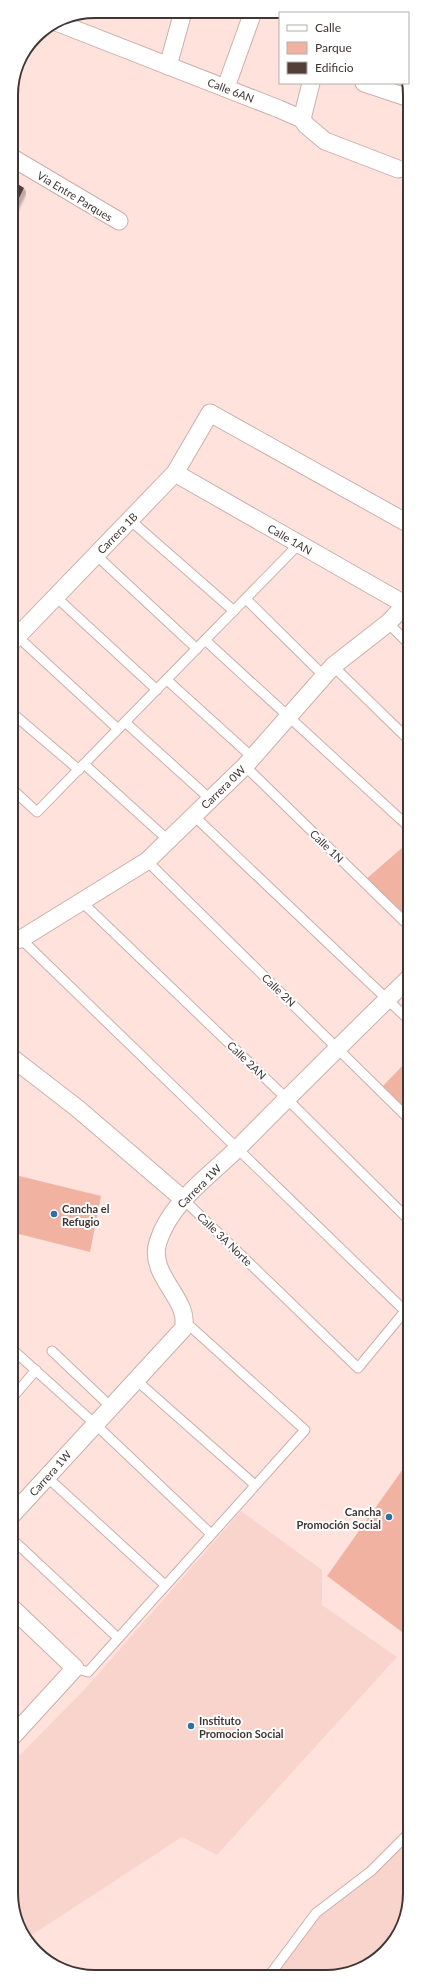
<svg xmlns="http://www.w3.org/2000/svg" width="421" height="1988" font-family="Lato,sans-serif">
<style>
.built{fill:#f9d4cc}
.green{fill:#f1b2a2}
.building{fill:#543e38;filter:url(#shadow)}
.lines{fill:none;stroke-linecap:round;stroke-linejoin:round}
.lane-casing{stroke:#cbafa9;stroke-width:11}
.street-casing{stroke:#cbafa9;stroke-width:19}
.lane{stroke:#fff;stroke-width:9}
.street{stroke:#fff;stroke-width:17}
.poi-dot{fill:#2a72a6;stroke:#fff;stroke-width:1.5}
.labels{text-anchor:middle;dominant-baseline:central;stroke-width:4;stroke-linejoin:round;paint-order:stroke}
.street-label{font-size:11px;fill:#413633;stroke:#fff}
.poi-label{font-size:11px;font-weight:bold;fill:#413633;stroke:#fff;text-anchor:start}
.rim{fill:none;stroke:#413633;stroke-width:2}
</style>
<defs>
<filter id="shadow"><feDropShadow dx="3.5" dy="3.5" stdDeviation="1" flood-color="#0004"/></filter>
</defs>
<rect width="100%" height="100%" fill="#ffe2db"/>
<g class="built">
<path d="M241,1511l81,59v35l75,52 -180,198 -35,-18 -155,101 -15,-34v-141l73,-74z"/>
<path d="M410,1837v61l-6,27 -18,27 -49,24h-64l50,-64z"/>
</g>
<g class="green">
<path d="M410,841v82l-45,-43z"/>
<path d="M410,1058v57l-28,-28z"/>
<path d="M11,1174l90,22 -11,56 -79,-20z"/>
<path d="M410,1459v179l-83,-62z"/>
</g>
<path class="building" d="M11,180l13,8 -13,26z"/>
<g class="lines">
<g class="lane-casing">
<g id="lane">
<path d="M130,520l104,91"/>
<path d="M96,555l101,94"/>
<path d="M56,597l101,93"/>
<path d="M246,599l78,77"/>
<path d="M388,623l21,21"/>
<path d="M18,637l100,92"/>
<path d="M205,640l205,188"/>
<path d="M333,666l76,74"/>
<path d="M167,680l85,77"/>
<path d="M11,712l68,58"/>
<path d="M125,722l85,77"/>
<path d="M84,764l84,76"/>
<path d="M245,766l165,161"/>
<path d="M11,788l26,24 262,-268"/>
<path d="M193,815l217,206"/>
<path d="M147,861l263,259"/>
<path d="M82,902l205,197 123,122"/>
<path d="M21,939l383,371"/>
<path d="M183,1199l175,169 52,-63"/>
<path d="M12,1349l83,75 116,110"/>
<path d="M52,1351l59,56"/>
<path d="M136,1380l119,105"/>
<path d="M12,1398l24,-28"/>
<path d="M47,1477l118,108"/>
<path d="M12,1539l106,99"/>
<path d="M75,1668l13,4 217,-242 -114,-103 -8,2"/>
<path d="M269,1976l47,-63 55,-42 39,-39"/>
</g>
</g>
<g class="street-casing">
<g id="street">
<path d="M56,22l223,87 23,10 4,6 19,16 73,28"/>
<path d="M168,66l15,-54"/>
<path d="M364,83l45,15"/>
<path d="M226,87l27,-75"/>
<path d="M302,119l9,-36"/>
<path d="M11,157l108,64"/>
<path d="M175,473l231,132"/>
<path d="M11,643l164,-170 35,-60 199,111"/>
<path d="M11,941l10,-2 126,-78 98,-95 88,-100 55,-43 21,-22"/>
<path d="M11,1057l66,51 106,91"/>
<path d="M12,1515l171,-186c9,-29 -36,-53 -25,-87 13,-41 52,-66 82,-96 56,-57 113,-113 170,-169"/>
<path d="M12,1608l63,60 -63,69"/>
</g>
</g>
<use href="#lane" class="lane"/>
<use href="#street" class="street"/>
</g>
<g class="poi-dot">
<circle cx="54" cy="1214" r="4"/>
<circle cx="389" cy="1517" r="4"/>
<circle cx="191" cy="1726" r="4"/>
</g>
<g class="labels">
<g class="street-label">
<text transform="translate(231 90) rotate(21)">Calle 6AN</text>
<text transform="translate(75 196) rotate(31)">Via Entre Parques</text>
<text transform="translate(117 533) rotate(-46)">Carrera 1B</text>
<text transform="translate(290 539) rotate(30)">Calle 1AN</text>
<text transform="translate(223 787) rotate(-44)">Carrera 0W</text>
<text transform="translate(327 846) rotate(44)">Calle 1N</text>
<text transform="translate(279 990) rotate(44)">Calle 2N</text>
<text transform="translate(247 1060) rotate(44)">Calle 2AN</text>
<text transform="translate(199 1186) rotate(-45)">Carrera 1W</text>
<text transform="translate(225 1239) rotate(44)">Calle 3A Norte</text>
<text transform="translate(50 1473) rotate(-48)">Carrera 1W</text>
</g>
<g class="poi-label">
<text x="62" y="1208">Cancha el<tspan x="62" dy="13">Refugio</tspan></text>
<text x="381" y="1511" text-anchor="end">Cancha<tspan x="381" dy="13">Promoción Social</tspan></text>
<text x="199" y="1720">Instituto<tspan x="199" dy="13">Promocion Social</tspan></text>
</g>
</g>
<path d="M0 0H421V1988H0ZM95 18H326A77 77 0 0 1 403 95V1893A77 77 0 0 1 326 1970H95A77 77 0 0 1 18 1893V95A77 77 0 0 1 95 18Z" fill="#fff" fill-rule="evenodd"/>
<path class="rim" d="M95 18H326A77 77 0 0 1 403 95V1893A77 77 0 0 1 326 1970H95A77 77 0 0 1 18 1893V95A77 77 0 0 1 95 18Z"/>
<rect x="279" y="12" width="130" height="72" fill="#ffffff" stroke="#b3afad"/>
<rect x="287" y="25" width="20" height="6" fill="#ffffff" stroke="#b3afad"/>
<text x="315" y="32" font-size="12" fill="#413633">Calle</text>
<rect x="287" y="42" width="20" height="12" fill="#f1b2a2" stroke="#b3afad"/>
<text x="315" y="52" font-size="12" fill="#413633">Parque</text>
<rect x="287" y="62" width="20" height="12" fill="#543e38" stroke="#b3afad"/>
<text x="315" y="72" font-size="12" fill="#413633">Edificio</text>
</svg>
